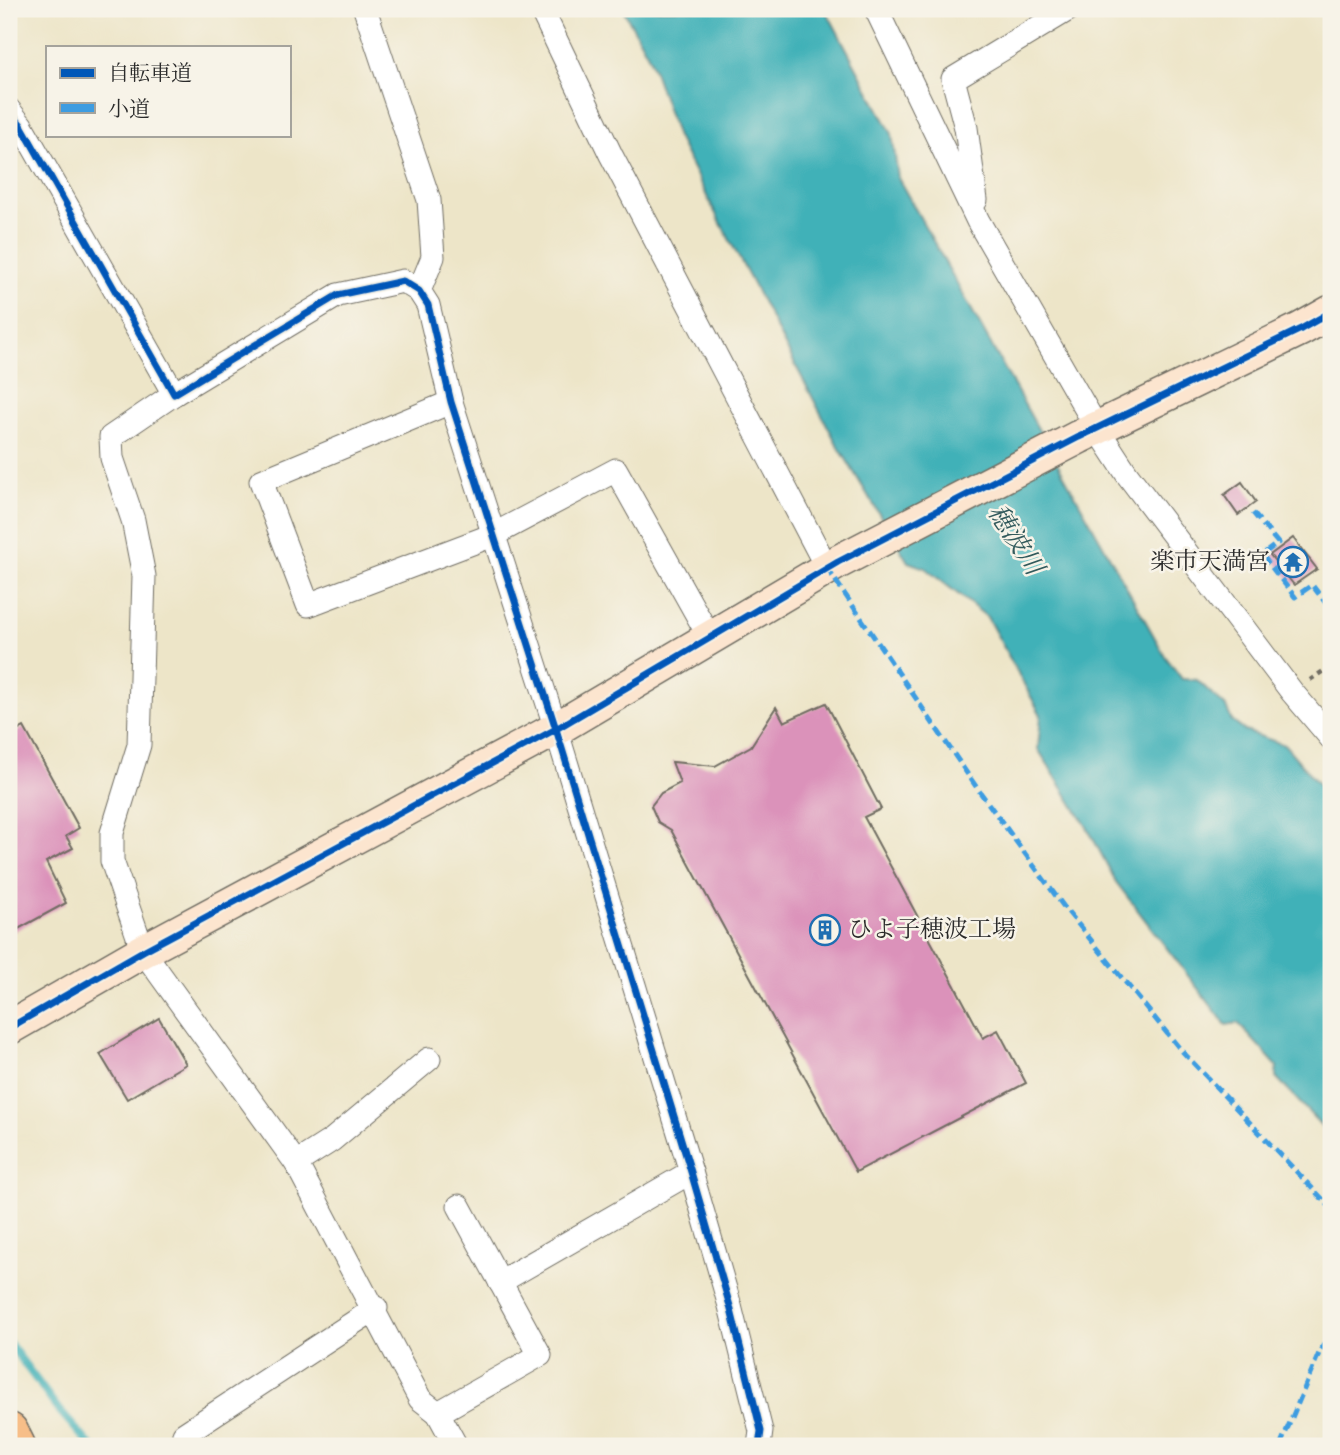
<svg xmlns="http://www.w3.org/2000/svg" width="1340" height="1455" font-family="'IM FELL DW Pica','Noto Serif JP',serif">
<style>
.water{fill:#40b1b8;stroke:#366e72;stroke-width:2}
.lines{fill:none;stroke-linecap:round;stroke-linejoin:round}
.stream{stroke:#40b1b8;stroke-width:8}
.building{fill:#db92ba}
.street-casing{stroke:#6f6c62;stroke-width:25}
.secondary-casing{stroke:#6f6c62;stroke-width:36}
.highway-casing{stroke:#6f6c62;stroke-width:41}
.path{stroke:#6f6c62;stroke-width:4.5;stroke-dasharray:5 5;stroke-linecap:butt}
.street{stroke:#fff;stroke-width:23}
.secondary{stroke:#fce5cf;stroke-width:33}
.highway{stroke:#f7be88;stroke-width:38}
.quiet{stroke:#3d9ce1;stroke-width:5;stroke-dasharray:10 5;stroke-linecap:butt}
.cycleway-casing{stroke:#f7f3e8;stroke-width:11}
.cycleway{stroke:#0057b8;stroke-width:7}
.labels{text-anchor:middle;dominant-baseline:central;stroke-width:5;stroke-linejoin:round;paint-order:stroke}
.poi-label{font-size:24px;fill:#2b2b2b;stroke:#f7f3e8;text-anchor:end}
.water-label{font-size:26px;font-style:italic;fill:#325a5c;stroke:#f7f3e8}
</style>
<rect width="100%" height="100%" fill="#f7f3e8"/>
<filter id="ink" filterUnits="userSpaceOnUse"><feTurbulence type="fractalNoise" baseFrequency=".0143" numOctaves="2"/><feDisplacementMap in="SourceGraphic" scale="14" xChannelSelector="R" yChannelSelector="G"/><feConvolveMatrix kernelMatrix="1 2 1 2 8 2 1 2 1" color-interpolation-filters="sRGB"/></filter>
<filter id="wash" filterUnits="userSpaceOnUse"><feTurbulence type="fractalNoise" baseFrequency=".00686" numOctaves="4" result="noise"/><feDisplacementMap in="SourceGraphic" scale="28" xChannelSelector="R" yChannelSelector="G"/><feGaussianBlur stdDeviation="1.57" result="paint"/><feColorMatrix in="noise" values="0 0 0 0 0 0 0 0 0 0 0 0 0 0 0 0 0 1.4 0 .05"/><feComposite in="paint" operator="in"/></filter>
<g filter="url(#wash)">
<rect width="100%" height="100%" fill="#ede5c8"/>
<path class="water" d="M623,9h199l6,5 64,120 6,44 267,478 17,23 15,1 29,27 6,14 13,10 40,14 46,54v337l-55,-59 1,-11 -39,-43 -12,2 -110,-143 -29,-55 -49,-78 3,-34 -54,-98 -62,-49 -17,-6 -71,-118 -121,-230 -39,-77 -28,-80z"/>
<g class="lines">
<path class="stream" d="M9,1343l49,66 33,37"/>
</g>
<g id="blocks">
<g class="building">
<path d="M1242,482l14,20 -18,13 -14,-20z"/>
<path d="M1293,538l24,31 -23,16 -24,-30z"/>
<path d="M826,703l55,106 -17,8 119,221 15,-8 28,53 -170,89 -185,-342 -13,-8 -7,-16 10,-13 19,-10 -8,-21 43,4 36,-20 25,-39 8,15z"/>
<path d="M24,727l55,101 -13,8 7,12 -27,14 20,41 -57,31v-199z"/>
<path d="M159,1018l27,46 -59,35 -27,-45z"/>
</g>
</g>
</g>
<g filter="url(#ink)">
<use href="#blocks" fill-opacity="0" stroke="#6f6c62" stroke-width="2"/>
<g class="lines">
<g class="street-casing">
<g id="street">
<path d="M365,9l64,191 4,57 -14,34"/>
<path d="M541,9l70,146 216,413"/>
<path d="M876,9l102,212 119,207 30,46 165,218 39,46"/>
<path d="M9,110l12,15 153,269 164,-99 65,-14 16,10 9,14 23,97 105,327 135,443 39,134 31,125 -2,15"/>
<path d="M976,200l-10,-72 -13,-49 116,-70"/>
<path d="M174,394l-63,43 1,21 21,62 11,56 -5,169 -27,88v28l31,90 153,212 124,236 18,14 18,33"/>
<path d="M451,402l-190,79 47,124 185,-70 123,-65 94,168"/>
<path d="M296,1163l36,-23 97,-81"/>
<path d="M500,1282l191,-110"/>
<path d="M438,1413l102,-58 -81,-149"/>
<path d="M184,1434l192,-126"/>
</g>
</g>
<g class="secondary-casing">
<path id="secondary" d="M9,1028l134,-77 413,-222 282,-167 241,-125 222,-108 30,-17"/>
</g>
<g class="highway-casing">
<path id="highway" d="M9,1432l7,14"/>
</g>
<path class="path" d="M1310,680l21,-14"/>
<use href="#street" class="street"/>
<use href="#secondary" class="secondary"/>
<use href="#highway" class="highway"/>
<g class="quiet">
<path d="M1253,513l25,30 -16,12 33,42 17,-12 19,25"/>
<path d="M827,568l150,220 87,119 116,142 151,159"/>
<path d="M1280,1446l40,-95 11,-18"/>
</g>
<g class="cycleway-casing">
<g id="cycleway">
<path d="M9,110l12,15 153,269 164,-99 65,-14 16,10 9,14 23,97 105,327 135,443 39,134 31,125 -2,15"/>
<path d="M9,1028l134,-77 413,-222 282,-167 241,-125 222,-108 30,-17"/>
</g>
</g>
<use href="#cycleway" class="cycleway"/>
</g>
</g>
<defs>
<g id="temple-ring" transform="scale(1.575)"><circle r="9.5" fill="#f7f3e8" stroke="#1f6fb2" stroke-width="1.5"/><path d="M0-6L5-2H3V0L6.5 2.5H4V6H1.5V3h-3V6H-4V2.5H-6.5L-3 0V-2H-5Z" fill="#1f6fb2"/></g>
<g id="building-ring" transform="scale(1.575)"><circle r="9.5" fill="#f7f3e8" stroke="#1f6fb2" stroke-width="1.5"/><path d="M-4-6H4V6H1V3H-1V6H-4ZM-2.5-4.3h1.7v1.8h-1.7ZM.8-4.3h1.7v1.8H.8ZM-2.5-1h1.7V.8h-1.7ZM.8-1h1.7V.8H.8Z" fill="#1f6fb2"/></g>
</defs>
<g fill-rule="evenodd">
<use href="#temple-ring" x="1293" y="562"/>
<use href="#building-ring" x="825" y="930"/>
</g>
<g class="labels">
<g class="poi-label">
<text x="1270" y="562">楽市天満宮</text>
<text x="848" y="930" text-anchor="start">ひよ子穂波工場</text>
</g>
<g class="water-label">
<text transform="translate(1015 540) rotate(57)">穂波川</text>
</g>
</g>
<rect width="1340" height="1455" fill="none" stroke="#f7f3e8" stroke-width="35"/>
<rect x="46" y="46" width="245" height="91" fill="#f7f3e8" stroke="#a5a39c" stroke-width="2"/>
<rect x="60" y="68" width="35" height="10" fill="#0057b8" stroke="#a5a39c" stroke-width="2"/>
<text x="108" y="80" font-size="21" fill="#2b2b2b">自転車道</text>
<rect x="60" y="103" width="35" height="10" fill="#3d9ce1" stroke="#a5a39c" stroke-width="2"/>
<text x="108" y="116" font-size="21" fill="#2b2b2b">小道</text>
</svg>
